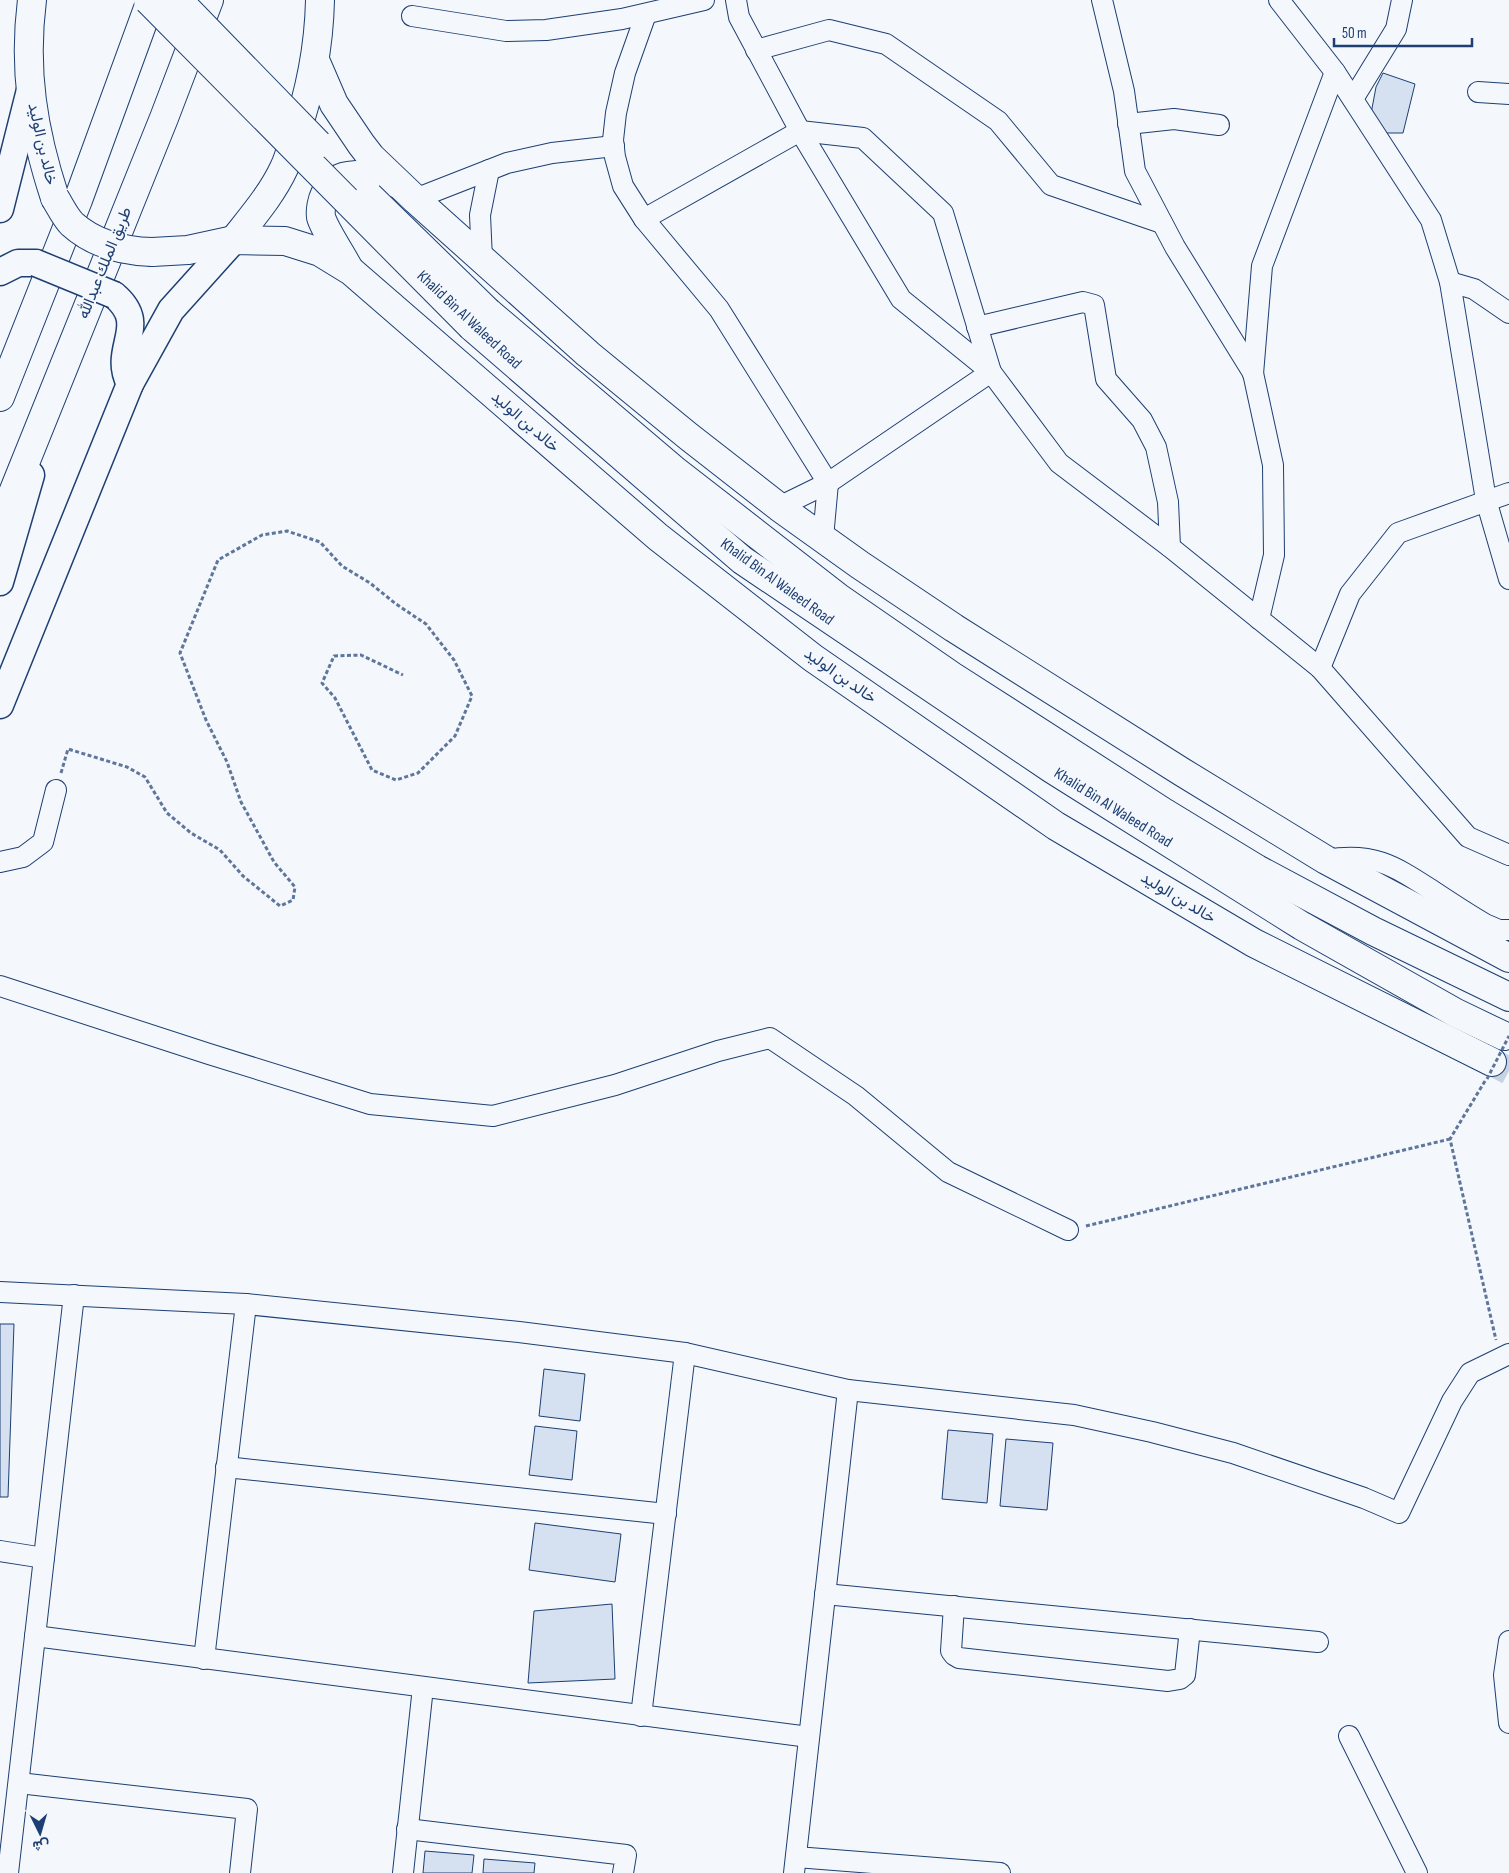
<svg xmlns="http://www.w3.org/2000/svg" width="1509" height="1873" font-family="'Sofia Sans Condensed',Vazirmatn,sans-serif">
<style>
.building{fill:#d5e0f0;stroke:#1d3f73}
.lines{fill:none;stroke-linecap:round;stroke-linejoin:round}
.highway-tunnel{stroke:#c9d2e0;stroke-width:28;stroke-dasharray:28 14;stroke-linecap:butt}
.minor-casing{stroke:#1d3f73;stroke-width:22}
.major-casing{stroke:#1d3f73;stroke-width:29}
.highway-casing{stroke:#1d3f73;stroke-width:30}
.path{stroke:#5e769c;stroke-width:3;stroke-dasharray:4 2.5;stroke-linecap:butt}
.minor{stroke:#f4f7fb;stroke-width:20}
.major{stroke:#f4f7fb;stroke-width:26}
.highway{stroke:#f4f7fb;stroke-width:28}
.major-bridge-casing{stroke:#1d3f73;stroke-width:29;stroke-linecap:butt}
.highway-bridge-casing{stroke:#1d3f73;stroke-width:30;stroke-linecap:butt}
.path-bridge{stroke:#5e769c;stroke-width:3;stroke-dasharray:4 2.5;stroke-linecap:butt}
.major-bridge{stroke:#f4f7fb;stroke-width:26}
.highway-bridge{stroke:#f4f7fb;stroke-width:28}
.labels{text-anchor:middle;dominant-baseline:central;stroke-width:4;stroke-linejoin:round;paint-order:stroke}
.street-label{font-size:16px;fill:#1d3f73;stroke:#f4f7fb}
</style>
<rect width="100%" height="100%" fill="#f4f7fb"/>
<g class="building">
<path d="M1383,73l32,11 -12,49h-23l-10,-14 6,-32z"/>
<path d="M0,1324h14l-6,173h-8z"/>
<path d="M544,1369l41,5 -5,47 -41,-5z"/>
<path d="M535,1426l42,5 -5,49 -43,-5z"/>
<path d="M948,1430l45,4 -6,69 -45,-4z"/>
<path d="M1006,1439l47,4 -6,67 -47,-4z"/>
<path d="M535,1523l86,11 -6,48 -86,-12z"/>
<path d="M612,1604l3,75 -87,4 6,-72z"/>
<path d="M425,1851l49,4 -2,18h-49z"/>
<path d="M484,1859l51,4 -1,10h-51z"/>
</g>
<g class="lines">
<path class="highway-tunnel" d="M1492,1062l17,9"/>
<g class="minor-casing">
<g id="minor">
<path d="M736,0l3,17 61,114 101,168 90,73 68,91 111,84 150,121 148,169 41,18"/>
<path d="M1102,0l22,91 11,80 40,76 78,126 20,92 1,90 -15,64"/>
<path d="M1279,0l56,72 96,148 19,62 36,218 23,79"/>
<path d="M646,14l-21,59 -9,40 -3,27 2,17 8,29 21,33 75,90 109,174 -5,55"/>
<path d="M412,16l94,15 40,-1 76,-11 82,-19"/>
<path d="M756,50l73,-20 57,14 112,77 53,64 111,38"/>
<path d="M1478,92l31,2"/>
<path d="M1353,99l43,-70 6,-29"/>
<path d="M1128,124l46,-5 45,6"/>
<path d="M415,199l92,-36 45,-10 62,-7"/>
<path d="M644,219l156,-88 63,7 80,75 48,159 -163,111 -49,24"/>
<path d="M482,259l-2,-44 9,-45"/>
<path d="M1450,282l24,7 35,24"/>
<path d="M977,327l106,-25 11,3 12,74 36,41 14,27 12,55 2,45"/>
<path d="M1253,374l9,-108 73,-194"/>
<path d="M1320,668l30,-74 48,-61 111,-40"/>
<path d="M1326,860c46,-8 67,5 104,29 18,12 36,24 55,35l14,6h10"/>
<path d="M0,862l23,-5 20,-15 13,-52"/>
<path d="M0,986l209,68 161,50 123,12 122,-31 103,-34 52,-13 86,58 92,76 120,58"/>
<path d="M0,1292l246,12 273,28 166,21 163,37 226,25 78,17 81,21 131,45 35,15 53,-112 18,-28 39,-19"/>
<path d="M226,1467l440,47"/>
<path d="M0,1551l44,7"/>
<path d="M825,1594l493,48"/>
<path d="M954,1606l-3,45 3,4 5,3 209,23 12,-2 5,-4 5,-46"/>
<path d="M35,1636l774,101"/>
<path d="M1509,1641l-5,34 5,48"/>
<path d="M204,1659l42,-355"/>
<path d="M641,1716l44,-363"/>
<path d="M1349,1736l68,137"/>
<path d="M19,1783l228,26 -7,64"/>
<path d="M407,1829l219,26 -3,18"/>
<path d="M796,1857l204,16"/>
<path d="M8,1873l66,-578"/>
<path d="M403,1873l20,-186"/>
<path d="M794,1873l54,-483"/>
</g>
</g>
<g class="major-casing">
<g id="major">
<path d="M0,209l30,-119"/>
<path d="M0,272l18,-9h18"/>
<path d="M114,295c37,31 -3,53 16,89"/>
<path d="M0,582l31,-107"/>
<path d="M0,705l130,-321 41,-74 63,-70"/>
</g>
</g>
<g class="highway-casing">
<g id="highway">
<path d="M32,0c-9,70 1,131 23,198"/>
<path d="M315,60l19,44 27,40 10,13 44,42 173,155 100,82 91,71 81,58 94,63 228,144 144,88 183,98"/>
<path d="M234,240c18,-23 38,-46 50,-72 5,-10 7,-20 10,-29 16,-46 25,-91 26,-139"/>
<path d="M152,252l36,-2 46,-10 51,1 35,11 31,19 307,266 155,121 243,168 198,117 238,119"/>
<path d="M349,269c-6,-12 -25,-40 -28,-52 -1,-7 1,-17 4,-23 14,-30 48,-17 73,-10"/>
<path d="M488,312l185,157 166,129 113,78 213,137 92,56 116,62 136,66"/>
<path d="M472,327l270,233 310,209 250,157 154,87 48,23"/>
<path d="M0,397l78,-197 73,-200"/>
<path d="M0,525l164,-407 45,-118"/>
</g>
</g>
<g class="path">
<path d="M61,773l7,-24 59,18 18,10 22,36 24,20 29,17 23,26 37,30 13,-6 2,-13 -21,-25 -33,-60 -14,-40 -21,-42 -26,-67 38,-93 44,-25 25,-4 33,11 22,24 28,17 26,21 30,20 28,36 18,36 -17,40 -37,37 -22,7 -24,-10 -37,-72 -13,-15 12,-27 27,-1 42,20"/>
<path d="M1485,1081l-35,58 46,201"/>
<path d="M1086,1226l364,-87"/>
</g>
<use href="#minor" class="minor"/>
<use href="#major" class="major"/>
<use href="#highway" class="highway"/>
<g class="major-bridge-casing">
<path id="major-bridge" d="M36,263l78,32"/>
</g>
<g class="highway-bridge-casing">
<g id="highway-bridge">
<path d="M148,0l324,327"/>
<path d="M178,0l140,144"/>
<path d="M369,196l119,116"/>
<path d="M55,198c5,8 10,19 17,26 22,20 51,27 80,28"/>
</g>
</g>
<path class="path-bridge" d="M1487,1079l22,-43"/>
<use href="#major-bridge" class="major-bridge"/>
<use href="#highway-bridge" class="highway-bridge"/>
</g>
<g class="labels">
<g class="street-label">
<text transform="translate(42 144) rotate(77)">خالد بن الوليد</text>
<text transform="translate(105 263) rotate(-68)">طريق الملك عبدالله</text>
<text transform="translate(469 320) rotate(43)">Khalid Bin Al Waleed Road</text>
<text transform="translate(525 422) rotate(41)">خالد بن الوليد</text>
<text transform="translate(777 582) rotate(36)">Khalid Bin Al Waleed Road</text>
<text transform="translate(840 676) rotate(35)">خالد بن الوليد</text>
<text transform="translate(1113 808) rotate(32)">Khalid Bin Al Waleed Road</text>
<text transform="translate(1178 898) rotate(31)">خالد بن الوليد</text>
</g>
</g>
<g transform="translate(40 1833) rotate(175)" stroke="#f4f7fb" stroke-width="4" paint-order="stroke">
<path d="M0-4L9 19L0 12L-9 19Z" fill="#1d3f73"/>
<text y="-8" font-size="14" font-weight="bold" text-anchor="middle" fill="#1d3f73">ش</text>
</g>
<path d="M1334 38v8h138v-8" fill="none" stroke="#1d3f73" stroke-width="2.5"/>
<text x="1342" y="38" font-size="15" fill="#1d3f73" stroke="#f4f7fb" stroke-width="4" paint-order="stroke">50 m</text>
</svg>
